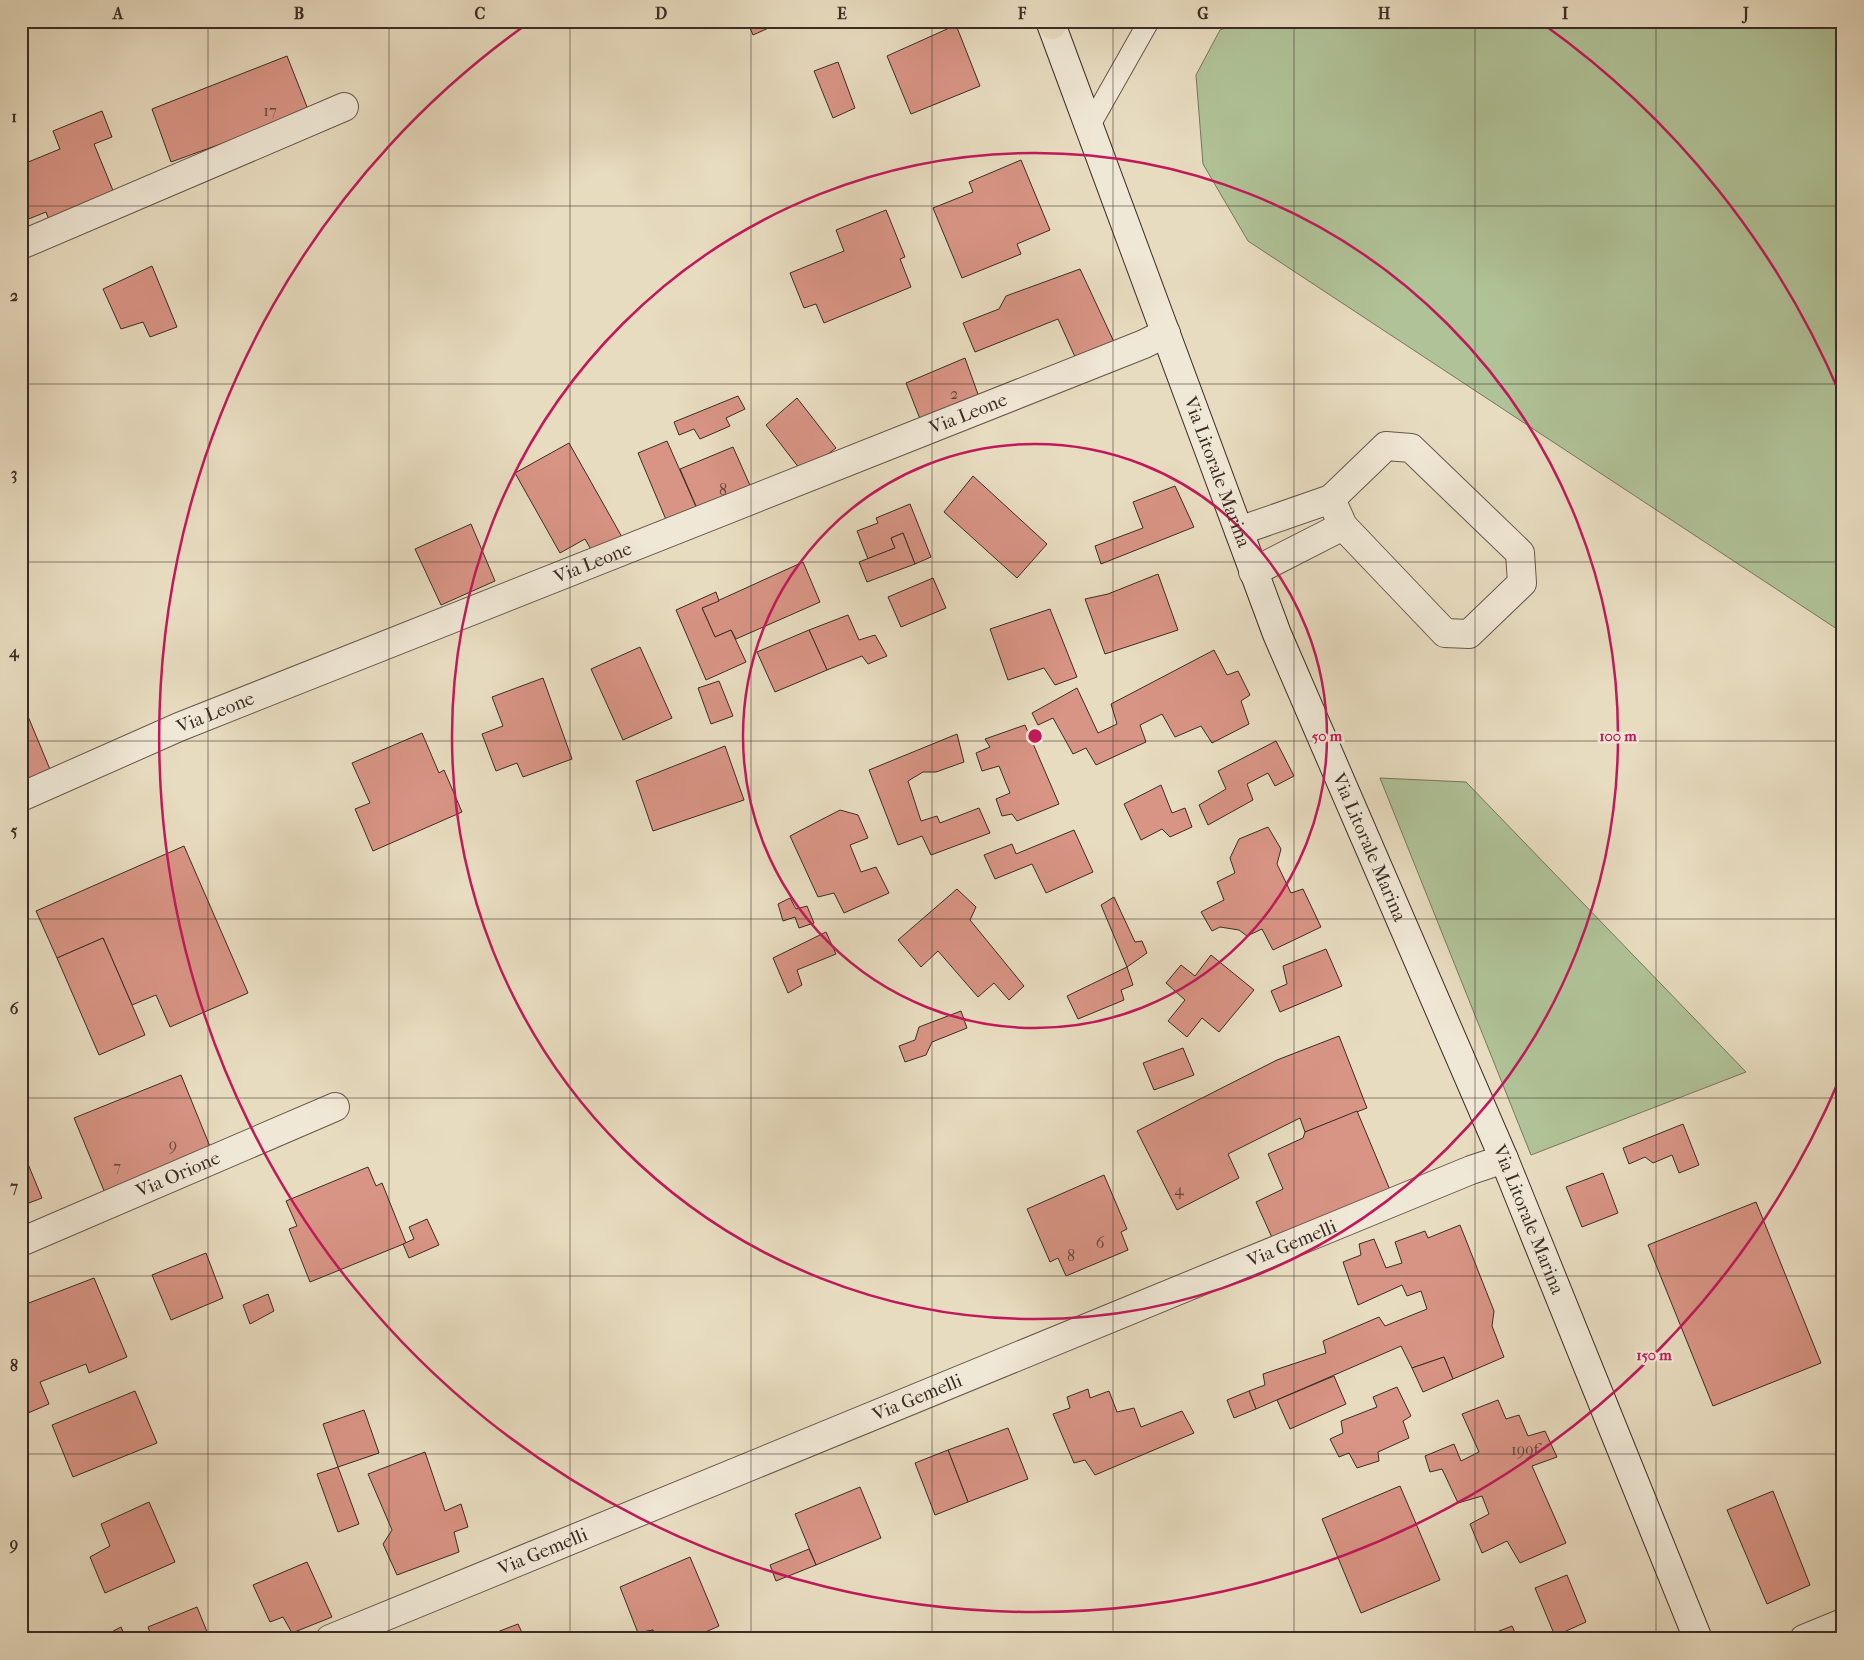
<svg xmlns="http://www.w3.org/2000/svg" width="1864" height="1660" font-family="'IM FELL French Canon',serif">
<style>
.green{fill:#b0c297;stroke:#76775e}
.building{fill:#d89484;stroke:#3c2c25}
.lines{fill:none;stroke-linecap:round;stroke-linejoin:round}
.lane-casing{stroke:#67584c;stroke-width:22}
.street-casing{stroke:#67584c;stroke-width:30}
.secondary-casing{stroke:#3c2c25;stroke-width:30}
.highway-casing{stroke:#3c2c25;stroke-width:30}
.lane{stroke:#f0e8d6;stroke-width:20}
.street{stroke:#f0e8d6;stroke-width:28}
.secondary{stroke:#f0e8d6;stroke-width:28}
.highway{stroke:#e8dcc0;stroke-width:28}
.grid{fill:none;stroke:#3c2c25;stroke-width:1;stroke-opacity:0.55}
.ring{fill:none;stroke:#c2185b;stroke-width:2.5}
.labels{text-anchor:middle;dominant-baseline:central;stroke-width:4.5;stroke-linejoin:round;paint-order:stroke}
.number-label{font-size:16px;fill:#63463d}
.street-label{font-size:19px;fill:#3c2c25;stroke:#f0e8d6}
.centre{fill:#c2185b;stroke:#f0e8d6;stroke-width:2.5}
.ring-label{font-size:15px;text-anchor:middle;font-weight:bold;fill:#c2185b;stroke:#f0e8d6;stroke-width:4.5;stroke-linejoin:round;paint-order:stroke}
.neatline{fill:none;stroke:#3c2c25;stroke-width:2}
.grid-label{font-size:16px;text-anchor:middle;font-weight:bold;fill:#3c2c25}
</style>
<rect width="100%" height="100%" fill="#e8dcc0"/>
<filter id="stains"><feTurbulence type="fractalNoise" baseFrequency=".004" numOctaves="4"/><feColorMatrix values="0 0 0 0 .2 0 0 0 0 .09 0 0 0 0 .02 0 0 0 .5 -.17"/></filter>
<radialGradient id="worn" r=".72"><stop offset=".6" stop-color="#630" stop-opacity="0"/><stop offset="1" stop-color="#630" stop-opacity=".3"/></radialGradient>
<g class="green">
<path d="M1245,21h598v612l-595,-392 -45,-77 -7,-89 24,-45z"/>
<path d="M1380,778l86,4 280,290 -215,83z"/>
</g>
<g class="building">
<path d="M747,21h37l-31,14z"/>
<path d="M956,25l24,61 -69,28 -24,-58z"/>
<path d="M287,56l22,56 -138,50 -19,-53z"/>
<path d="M838,62l17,46 -22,10 -19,-47z"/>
<path d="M102,111l10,26 -18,7 20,49 -65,27 -3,-8 -25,10v-57l39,-16 -7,-18z"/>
<path d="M1021,160l29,70 -33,14 4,10 -59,24 -29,-70 40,-16 -4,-10z"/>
<path d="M886,210l19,47 -5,2 11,28 -87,36 -8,-19 -12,4 -14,-35 54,-22 -8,-21z"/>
<path d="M152,266l25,61 -27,10 -7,-15 -22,7 -18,-40z"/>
<path d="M1080,269l35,75 -39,15 -18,-40 -83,33 -12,-29 36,-14 7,-13z"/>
<path d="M965,358l14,39 -59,22 -14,-36z"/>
<path d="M738,396l7,13 -19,9 4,8 -30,13 -6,-10 -15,6 -5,-13z"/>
<path d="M797,398l39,50 -33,25 -37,-48z"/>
<path d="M667,441l30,68 -30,13 -29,-69z"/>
<path d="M569,443l53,94 -29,16 -8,-14 -25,14 -45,-80z"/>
<path d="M733,447l20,45 -54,21 -19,-44z"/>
<path d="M973,476l74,68 -30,34 -73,-66z"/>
<path d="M1175,486l19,41 -93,37 -6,-18 48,-18 -10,-26z"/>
<path d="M910,504l21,53 -16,7 -12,-31 -12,5 4,10 -27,11 -11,-28 21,-8 -2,-5z"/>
<path d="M471,524l24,57 -54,24 -26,-56z"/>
<path d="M903,533l12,31 -48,18 -8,-20 36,-14 -4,-10z"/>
<path d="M803,562l17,40 -84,37 -5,-9 -16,7 -13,-29z"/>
<path d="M1158,574l20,56 -73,24 -20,-55 23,-5z"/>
<path d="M933,578l13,30 -45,19 -13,-30z"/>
<path d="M716,592l3,9 -17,7 13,29 16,-7 15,32 -40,18 -30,-70z"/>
<path d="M1050,609l27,68 -22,8 -11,-17 -36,12 -18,-51z"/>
<path d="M848,615l11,25 16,-5 12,21 -19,8 -6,-8 -35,14 -18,-40z"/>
<path d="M809,630l18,40 -52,22 -18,-40z"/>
<path d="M640,647l32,71 -49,22 -32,-71z"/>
<path d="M1214,650l13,25 11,-4 12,24 -9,6 8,23 -37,19 -11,-17 -26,11 -13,-23 -22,11 6,17 -50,23 -10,-17 -13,6 -20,-36 -15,7 -6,-12 45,-25 21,45 19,-9 -6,-20z"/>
<path d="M543,678l29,81 -49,18 -6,-14 -21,8 -14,-37 21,-8 -11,-29z"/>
<path d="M719,681l14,35 -22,8 -13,-36z"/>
<path d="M27,714l27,65 -33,14v-77z"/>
<path d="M1025,725l34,79 -42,17 -5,-7 -10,2 -6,-17 14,-6 -11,-27 -17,5 -6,-18 14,-6 -5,-8z"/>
<path d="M422,733l17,40 5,-3 18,42 -89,39 -18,-42 15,-6 -18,-40z"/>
<path d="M957,734l7,28 -28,10h-13l-15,9 13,40 16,-5 3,7 39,-15 11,25 -59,22 -9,-19 -24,9 -29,-75z"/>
<path d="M1276,741l18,35 -19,10 -7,-13 -21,11 6,16 -45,25 -9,-20 27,-16 -8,-18z"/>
<path d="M725,746l19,54 -91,31 -17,-50z"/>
<path d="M1161,785l11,28 13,-5 7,19 -22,10 -8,-8 -21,11 -17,-36z"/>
<path d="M840,810l18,5 10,23 -18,7 11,27 15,-5 13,26 -45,20 -10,-20 -16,4 -28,-61z"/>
<path d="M1268,827l13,22 -4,15 14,29 12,-4 18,38 -48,23 -11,-21 -15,7 -8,-6 -19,-3 -8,4 -11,-19 23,-12 -7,-18 18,-9 -5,-15 9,-19z"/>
<path d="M1074,830l19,42 -47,21 -14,-29 -37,15 -11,-24 28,-11 4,10z"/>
<path d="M184,846l64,147 -78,34 -14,-32 -24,10 -29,-67 -46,20 -21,-47z"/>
<path d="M957,889l19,18 -6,13 54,66 -15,14 -15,-17 -16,14 -40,-46 -17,16 -23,-27z"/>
<path d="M1114,897l21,45 7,-1 5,12 -20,14 -26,-62z"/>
<path d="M790,898l6,11 11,-3 7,17 -15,5 -4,-11 -12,4 -5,-17z"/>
<path d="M826,932l10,22 -39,16 5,15 -14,8 -15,-35z"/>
<path d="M103,938l42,97 -46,20 -42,-97z"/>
<path d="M1326,949l16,37 -62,26 -9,-21 16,-7 -4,-18z"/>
<path d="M1211,955l43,35 -35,42 -17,-14 -15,19 -19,-16 17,-21 -19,-17 15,-18 14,11z"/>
<path d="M1127,967l6,18 -12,5 3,10 -46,19 -11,-23z"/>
<path d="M961,1011l6,17 -35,14 -6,13 -21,7 -6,-16 16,-6 4,-13z"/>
<path d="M1339,1036l28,72 -62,24 -5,-14 -72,36 11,24 -62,32 -40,-79 140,-71z"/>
<path d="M1183,1048l11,27 -40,15 -11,-27z"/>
<path d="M181,1075l30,74 -106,44 -31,-75z"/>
<path d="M1357,1111l33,79 -116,52 -18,-40 27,-13 -15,-35 35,-16 2,-6z"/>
<path d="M1683,1124l16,41 -20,8 -7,-18 -19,8 -8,-6 -16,7 -6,-16z"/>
<path d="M21,1147l21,51 -21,8z"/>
<path d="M368,1167l8,19 6,-3 24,60 -96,39 -21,-53 8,-3 -11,-25z"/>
<path d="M1603,1173l15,40 -36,14 -16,-40z"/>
<path d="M1104,1175l23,54 -6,3 7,18 -62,26 -8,-18 -8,4 -23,-53z"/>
<path d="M1756,1202l65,161 -108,43 -65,-161z"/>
<path d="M427,1219l12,26 -30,13 -6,-14 11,-5 -5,-12z"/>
<path d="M1460,1225l34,86 -2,15 12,31 -51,22 -9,-22 -32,11 -11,-22 -145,63 -7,-18 16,-6 -2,-11 63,-21 -3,-12 56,-24 6,9 42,-17 -6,-18 -14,5 -5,-11 -44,20 -15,-43 18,-7 -2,-11 15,-5 12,29 16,-5 -7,-21 30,-11 3,7z"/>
<path d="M206,1253l17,45 -52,22 -19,-45z"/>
<path d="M94,1278l33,79 -38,16 -3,-9 -46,18 9,22 -28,12v-110z"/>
<path d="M268,1294l6,17 -24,13 -7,-19z"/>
<path d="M1444,1357l9,22 -30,13 -11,-24z"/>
<path d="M1334,1376l12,28 -56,25 -13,-29z"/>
<path d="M1397,1387l14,29 -8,5 6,17 -31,14 1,9 -22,7 -8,-15 -10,4 -9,-18 13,-6 -2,-12 36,-14 -4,-10z"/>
<path d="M1088,1389l2,9 19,-7 8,21 17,-4 7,19 41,-16 12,22 -99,42 -10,-15 -11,3 -21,-49 17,-6 -3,-11z"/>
<path d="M135,1391l22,52 -84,34 -21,-52z"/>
<path d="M1249,1391l7,18 -22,9 -7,-18z"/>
<path d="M1498,1400l8,19 13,-4 9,21 17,-5 12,26 -25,9 34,77 -46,20 -13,-22 -25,12 -12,-29 19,-10 -7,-18 -24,7 -16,-34 -12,3 -5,-16 29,-12 7,17 18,-9 -17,-38z"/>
<path d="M364,1410l15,43 -41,14 -15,-43z"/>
<path d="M1008,1428l20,51 -60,23 -20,-52z"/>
<path d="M948,1450l20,52 -33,13 -20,-52z"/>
<path d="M425,1452l20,59 16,-7 7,23 -14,5 5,20 -62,23 -14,-31 9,-14 -24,-56z"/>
<path d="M338,1467l21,57 -21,8 -21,-58z"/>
<path d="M1400,1486l40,94 -79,33 -39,-94z"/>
<path d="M860,1487l21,51 -65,27 -21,-51z"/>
<path d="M1773,1491l37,94 -43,19 -40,-94z"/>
<path d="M149,1502l26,60 -70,31 -15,-36 20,-11 -9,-22z"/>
<path d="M809,1549l7,16 -40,16 -6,-16z"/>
<path d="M690,1557l29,69 -29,13h-33l-4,-9 -15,3 -18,-46z"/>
<path d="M307,1562l25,55 -40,16 -9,-16 -13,5 -17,-37z"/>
<path d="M1567,1575l19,47 -31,14 -20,-48z"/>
<path d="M197,1607l13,32h-58l-4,-12z"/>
<path d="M518,1624l7,15h-46z"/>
<path d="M1512,1626l6,13h-33l-1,-2z"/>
<path d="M121,1627l5,12h-28z"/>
<path d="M653,1630l4,9h-31l12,-6z"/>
</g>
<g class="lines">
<g class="lane-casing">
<path id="lane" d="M1089,127l60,-106"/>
</g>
<g class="street-casing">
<g id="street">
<path d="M21,245l323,-138"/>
<path d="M1386,446l25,2 109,105 2,30 -53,51 -24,-1 -102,-107 -12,-27z"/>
<path d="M1239,531l92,-32"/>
<path d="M1253,572l90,-46"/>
<path id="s1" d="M21,797l158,-70 965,-383 22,-11"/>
<path id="s2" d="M21,1242l314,-135"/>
<path id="s3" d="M330,1639l1141,-469 33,-11"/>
<path d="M1804,1639l39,-16"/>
</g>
</g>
<g class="secondary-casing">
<g id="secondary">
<path id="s4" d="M1050,21l227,613 227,525 194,480"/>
</g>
</g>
<g class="highway-casing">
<path id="highway" d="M1052,25v-4"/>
</g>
<use href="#lane" class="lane"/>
<use href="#street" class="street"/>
<use href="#secondary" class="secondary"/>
<use href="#highway" class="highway"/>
</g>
<path class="grid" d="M208,21v1618M389,21v1618M570,21v1618M751,21v1618M932,21v1618M1113,21v1618M1294,21v1618M1475,21v1618M1656,21v1618M21,206h1822M21,384h1822M21,562h1822M21,741h1822M21,919h1822M21,1098h1822M21,1276h1822M21,1454h1822"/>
<g class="ring">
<circle cx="1035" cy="736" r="292"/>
<circle cx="1035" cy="736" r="583"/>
<path d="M1840 1078A875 875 0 1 1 527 24M1543 24A875 875 0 0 1 1840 394"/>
</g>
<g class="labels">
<g class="number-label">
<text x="270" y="110">17</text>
<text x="954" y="393">2</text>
<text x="723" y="489">8</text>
<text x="173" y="1144">9</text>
<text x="117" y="1166">7</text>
<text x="1179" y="1189">4</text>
<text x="1100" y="1242">6</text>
<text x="1071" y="1255">8</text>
<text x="1525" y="1449">199f</text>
</g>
<g class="street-label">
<text stroke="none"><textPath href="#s1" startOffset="1022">Via Leone</textPath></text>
<text stroke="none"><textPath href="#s4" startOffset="481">Via Litorale Marina</textPath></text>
<text stroke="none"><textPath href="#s1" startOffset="618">Via Leone</textPath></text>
<text stroke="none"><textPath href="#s1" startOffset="212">Via Leone</textPath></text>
<text stroke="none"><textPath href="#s4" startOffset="886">Via Litorale Marina</textPath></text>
<text stroke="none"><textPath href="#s2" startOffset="171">Via Orione</textPath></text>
<text stroke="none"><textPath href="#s4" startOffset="1291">Via Litorale Marina</textPath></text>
<text stroke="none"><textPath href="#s3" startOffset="1040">Via Gemelli</textPath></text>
<text stroke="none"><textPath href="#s3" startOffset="635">Via Gemelli</textPath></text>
<text stroke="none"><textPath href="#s3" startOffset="230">Via Gemelli</textPath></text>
</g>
</g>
<circle cx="1035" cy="736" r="8" class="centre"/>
<g class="ring-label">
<text x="1327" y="741">50 m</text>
<text x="1618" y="741">100 m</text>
<text x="1654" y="1360">150 m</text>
</g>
<rect width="1864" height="1660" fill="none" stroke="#e8dcc0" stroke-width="55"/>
<rect x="28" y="28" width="1808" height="1604" class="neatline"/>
<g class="grid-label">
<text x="118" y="19">A</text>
<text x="299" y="19">B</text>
<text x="480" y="19">C</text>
<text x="661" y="19">D</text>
<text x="842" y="19">E</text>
<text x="1022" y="19">F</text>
<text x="1203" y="19">G</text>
<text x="1384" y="19">H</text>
<text x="1565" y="19">I</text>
<text x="1746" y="19">J</text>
<text x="14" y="122">1</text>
<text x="14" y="301">2</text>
<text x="14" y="479">3</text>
<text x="14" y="657">4</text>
<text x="14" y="836">5</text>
<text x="14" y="1014">6</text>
<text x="14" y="1192">7</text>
<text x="14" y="1371">8</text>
<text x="14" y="1549">9</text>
</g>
<rect width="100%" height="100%" filter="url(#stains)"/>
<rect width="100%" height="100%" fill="url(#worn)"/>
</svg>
